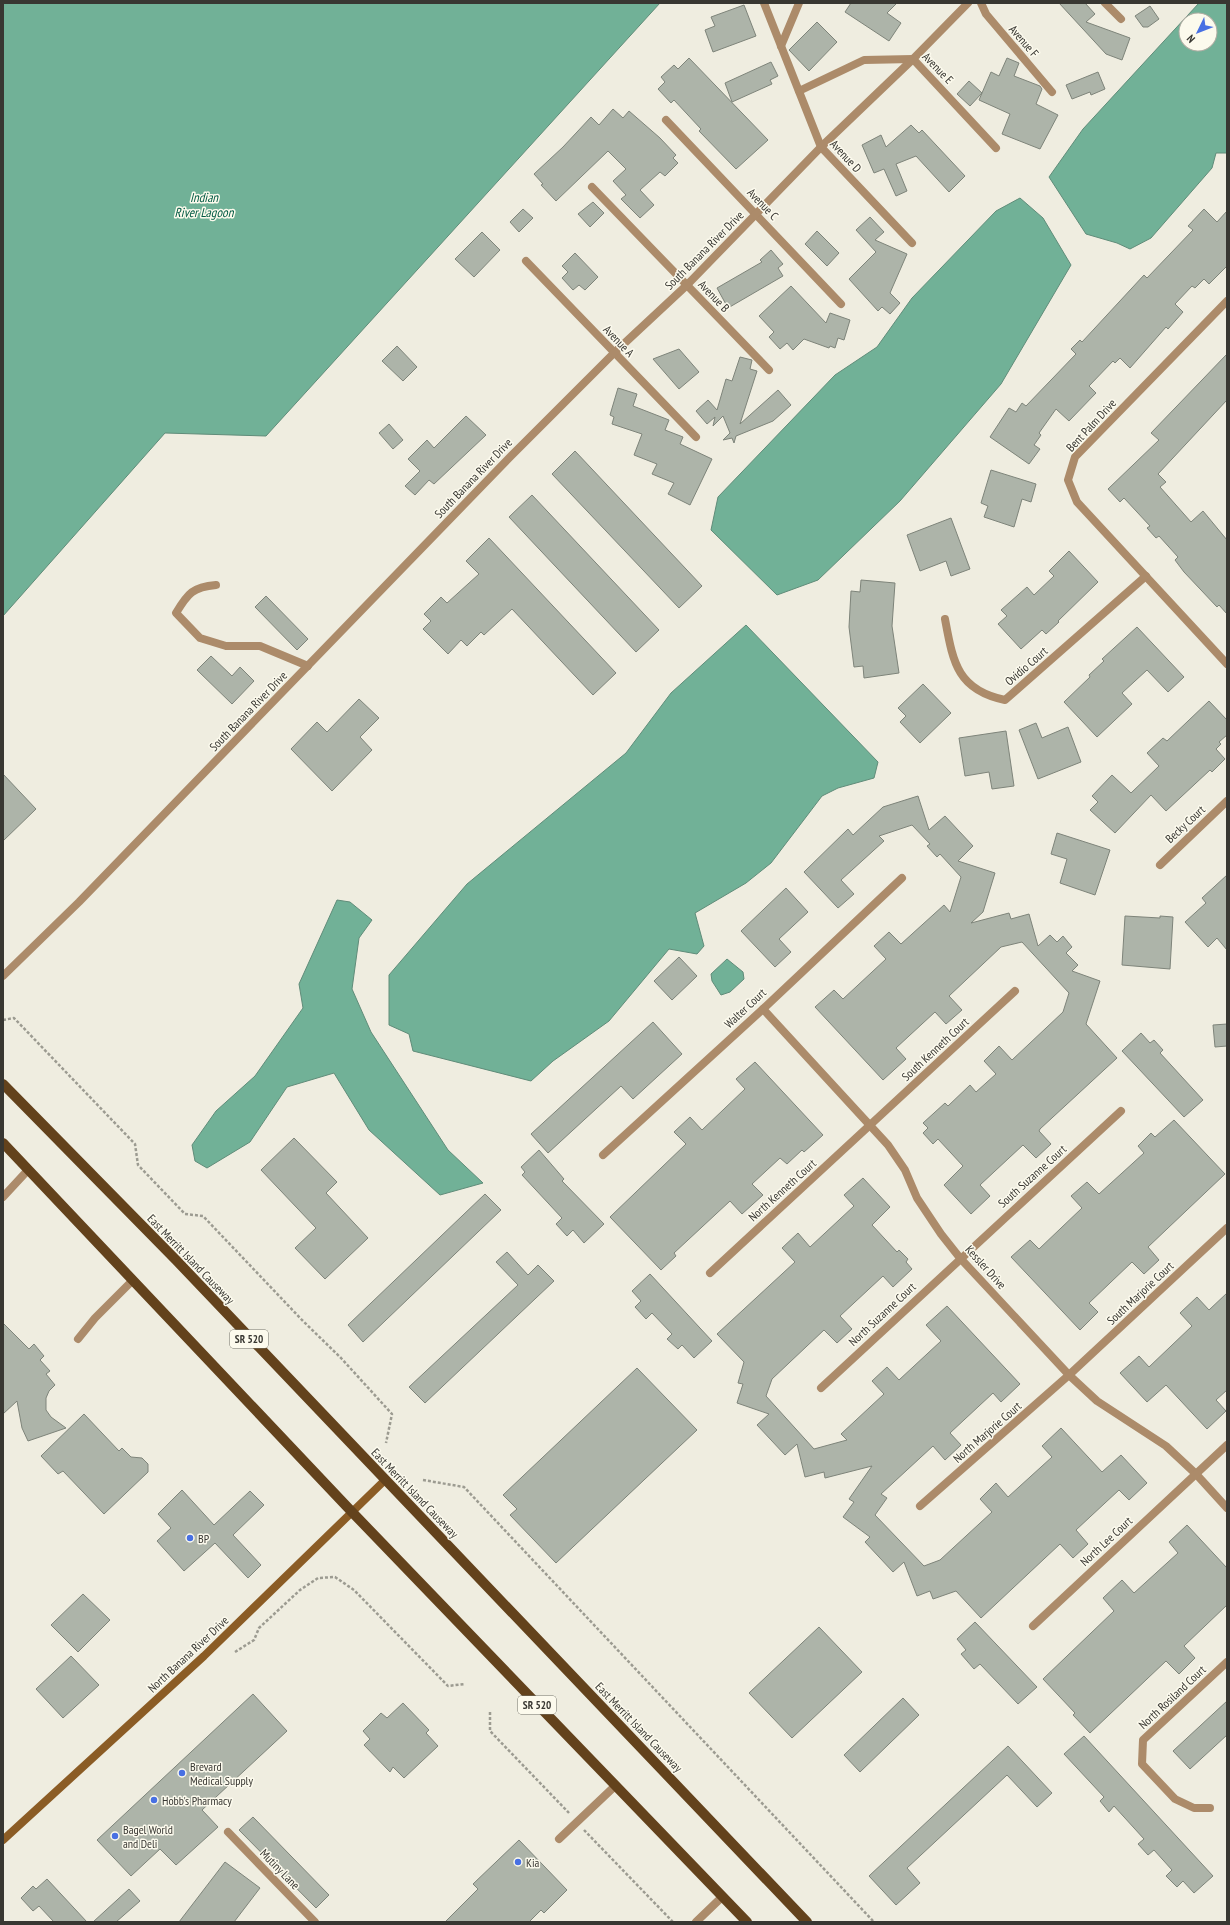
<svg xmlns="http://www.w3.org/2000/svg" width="1230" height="1925" font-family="'PT Sans Narrow',sans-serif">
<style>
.water{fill:#71b197;stroke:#608c79;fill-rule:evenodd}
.building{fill:#adb4a9;stroke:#7e847a}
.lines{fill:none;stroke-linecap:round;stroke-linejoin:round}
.path{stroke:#9c9b91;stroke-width:2.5;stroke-dasharray:3 2;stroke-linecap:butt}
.lane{stroke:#ac8b6a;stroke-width:8}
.street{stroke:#ac8b6a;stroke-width:8}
.secondary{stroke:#8b5c25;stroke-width:8}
.primary{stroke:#63421c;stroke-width:10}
.poi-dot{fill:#4870e3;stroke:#fcfaed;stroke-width:1.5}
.labels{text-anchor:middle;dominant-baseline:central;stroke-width:3;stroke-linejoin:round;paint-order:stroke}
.shield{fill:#fcfaed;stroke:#73726a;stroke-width:1}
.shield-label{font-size:11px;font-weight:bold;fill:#383732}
.street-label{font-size:12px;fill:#383732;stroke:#fcfaed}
.poi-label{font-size:12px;fill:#383732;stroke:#fcfaed;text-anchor:start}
.water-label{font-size:13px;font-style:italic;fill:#015a42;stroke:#fcfaed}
</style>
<rect width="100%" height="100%" fill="#efede0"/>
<g class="water">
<path d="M3,3h657l-394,433 -101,-3 -162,183z"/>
<path d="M1199,3h28v150h-11l-4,15 -61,70 -21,11 -13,-6 -31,-9 -37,-57 34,-48zM1186,20h24v24h-24z"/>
<path d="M1020,198l23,20 28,47 -70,119 -101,117 -82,79 -41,15 -66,-65 7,-33 117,-122 42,-28 35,-49 84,-87z"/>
<path d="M746,625l132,137 -4,16 -36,10 -16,8 -51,67 -25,20 -51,30 9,33 -7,8 -28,-5 -60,72 -56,40 -22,20 -118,-30 -4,-17 -20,-9v-50l78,-91 159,-131 45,-60z"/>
<path d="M337,900l13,2 22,18 -13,18 -7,51 19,43 77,118 35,33 -43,12 -71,-65 -35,-57 -47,14 -37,55 -43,26 -12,-7 -3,-16 24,-34 39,-35 48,-68 -4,-24z"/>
<path d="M727,959l16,13 1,7 -14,13 -9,3 -9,-14 -1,-7z"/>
</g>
<g class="building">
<path d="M851,3h46l-10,10 14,10 -12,18 -44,-29z"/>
<path d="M1059,3h26l10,11 -9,8 44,16 -8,22 -16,-6z"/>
<path d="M744,5l12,31 -43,16 -8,-22 10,-4 -4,-9z"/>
<path d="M1150,6l9,13 -11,8h-5l-8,-11z"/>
<path d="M817,22l20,20 -28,29 -20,-21z"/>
<path d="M689,58l79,82 -32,29 -37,-38 2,-2 -27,-29 -3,3 -13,-14 7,-7 -4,-5 13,-12 4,4z"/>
<path d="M1007,58l12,5 -5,13 26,10 2,3 -6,15 22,11 -18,34 -38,-15 8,-20 -31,-14 3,-7 -12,13 -13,-12 12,-13 13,12 9,-21 8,4z"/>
<path d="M771,62l7,14 -8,4 2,4 -40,18 -7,-19z"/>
<path d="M1098,72l7,17 -14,6 -1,-3 -18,7 -6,-14z"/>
<path d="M613,109l10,9 6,-7 31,27 16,17 -3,3 5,5 -13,13 -5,-4 -20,18 14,15 -14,13 -19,-19 5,-4 -13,-14 13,-12 -18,-18 -52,50 -15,-16 2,-1 -9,-10 29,-27 28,-30 8,8z"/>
<path d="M911,125l8,8 3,-3 43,46 -16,16 -33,-36 -20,8 11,27 -11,5 -12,-27 -10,4 -12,-28 19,-10 5,12z"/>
<path d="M593,202l11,11 -14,14 -12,-13z"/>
<path d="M523,209l10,9 -14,14 -9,-10z"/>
<path d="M1204,209l13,13 10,-11v55l-18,18 -5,-5 -9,9 -3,-2 -17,18 8,8 -15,17 -2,-2 -36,41 -10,-10 -5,5 -2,-2 -24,25 7,7 -27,28 -13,-12 -17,24 2,2 -7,10 6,4 -11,15 -39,-27 19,-29 7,4 6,-9 4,3 50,-52 -5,-5 9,-9 2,2 62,-67 3,3 46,-48 -5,-4z"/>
<path d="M870,217l14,15 -9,8 32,14 -17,39 10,10 -10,11 -8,-7 -4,4 -29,-32 27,-27 -20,-22z"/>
<path d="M817,231l22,22 -12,13 -22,-22z"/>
<path d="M482,232l18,18 -26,27 -19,-18z"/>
<path d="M771,250l12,14 -5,4 5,8 -55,32 -11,-20 45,-26 -2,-2z"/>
<path d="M575,253l23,24 -13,13 -6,-5 -6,5 -11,-12 6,-6 -6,-6z"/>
<path d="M791,286l35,37 4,-10 20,7 -6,20 -6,-2 -3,10 -5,-2 -1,2 -25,-9 -11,11 -6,-7 -7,6 -11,-12 5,-5 -15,-16z"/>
<path d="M397,346l20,21 -14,14 -21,-20z"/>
<path d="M679,349l20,23 -20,17 -26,-30z"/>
<path d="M1227,354v46l-69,74 8,8 -6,5 31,35 12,-11 24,29v74l-8,-9 -2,2 -33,-35 -9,-12 3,-3 -19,-21 -3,2 -9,-10 3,-2 -26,-28 -4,4 -12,-13 51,-49 -8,-7z"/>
<path d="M740,357l12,3 -2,9 7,2 -17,53 38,-34 13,15 -18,16 -37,15 -2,7 -2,-5 -9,2 7,-7 -7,-17 -10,10 2,-9 -8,7 -11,-13 12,-11 9,10 9,-31 6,2z"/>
<path d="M618,388l19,6 -4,12 36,14 -4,10 18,7 -3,7 32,15 -22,46 -22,-11 6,-11 -22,-9 5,-10 -23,-9 8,-21 -30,-10 2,-7 -4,-2z"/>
<path d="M466,416l20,19 -52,49 -5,-4 -14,15 -10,-9 15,-15 -12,-12 19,-19 7,8z"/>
<path d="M389,424l14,16 -10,9 -14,-16z"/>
<path d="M575,451l127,135 -23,22 -127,-134z"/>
<path d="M991,470l45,14 -5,18 -9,-3 -8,28 -30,-10 4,-11 -7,-3z"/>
<path d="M532,495l127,135 -23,22 -127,-135z"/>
<path d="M951,518l19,51 -19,7 -5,-15 -26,10 -13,-36z"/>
<path d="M489,538l127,135 -23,22 -81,-86 -28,26 -3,-3 -14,14 -6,-6 -13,14 -25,-25 8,-8 -7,-7 17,-17 6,6 32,-29 -13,-13z"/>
<path d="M1069,551l29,31 -40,39 1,1 -13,12 -4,-4 -21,19 -23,-25 9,-8 -6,-6 26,-23 7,8 20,-19 -5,-5z"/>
<path d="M861,580l34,3 -3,43 7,47 -35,5 -1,-12 -9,1 -5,-40 2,-36 9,1z"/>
<path d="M266,596l42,43 -11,11 -42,-43z"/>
<path d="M1137,627l47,50 -16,15 -21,-22 -25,23 10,11 -35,33 -33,-35 26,-25 -1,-2 15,-14 -2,-2z"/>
<path d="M211,656l21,20 8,-9 14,14 -22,23 -35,-34z"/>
<path d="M923,684l28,29 -31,30 -20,-21 6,-6 -8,-8z"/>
<path d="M359,699l20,19 -19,19 12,13 -40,41 -41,-42 26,-27 10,10z"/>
<path d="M1209,701l18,19v15l-8,7 2,2 -5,5 9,10 -13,13 -2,-2 -44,41 -15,-16 -36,38 -25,-23 8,-8 -6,-6 20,-21 19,18 28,-27 -12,-13 16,-15 4,3z"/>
<path d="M1036,723l6,15 26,-11 13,35 -43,17 -19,-49z"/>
<path d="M1006,731l8,55 -22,3 -3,-17 -24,4 -6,-38z"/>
<path d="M3,774l33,35 -33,32z"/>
<path d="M918,796l11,34 16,-14 28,30 -15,15 37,12 -12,39 -12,11 38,-10 2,6 18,-5 9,32 12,-11 7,7 6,-6 9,11 -6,6 12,12 -6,6 28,10 -14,43 31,34 -77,71 -1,2 12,13 -15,14 -13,-13 -43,40 10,11 -19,18 -27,-29 19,-19 -25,-27 -5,5 -10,-11 5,-5 -5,-5 22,-20 3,3 22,-21 6,7 20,-18 -12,-13 15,-15 13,14 51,-48 6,-19 -47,-51 -21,5 -52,49 13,14 -16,14 -11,-12 -39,36 10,11 -23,21 -68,-73 19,-17 9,9 43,-40 -12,-13 15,-14 12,12 43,-39 6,7 11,-35 -21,-23 -3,3 -10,-11 3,-2 -18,-19 -33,11 5,5 -43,39 13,14 -16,14 -34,-36 44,-43 5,6 30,-28z"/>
<path d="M1057,833l53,17 -15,45 -35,-12 7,-24 -16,-5z"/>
<path d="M1227,875v75l-10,-12 -9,9 -23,-25 21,-19 -4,-5z"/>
<path d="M786,888l22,24 -29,27 12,13 -16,15 -34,-36z"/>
<path d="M1125,916l35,2v-2l13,1 -3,52 -48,-4z"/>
<path d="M679,957l18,19 -25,24 -18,-19z"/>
<path d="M653,1022l29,32 -49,45 -12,-13 -73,67 -17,-19z"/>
<path d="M1227,1024v22l-12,1 -2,-22z"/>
<path d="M1141,1033l9,10 4,-3 9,10 -3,3 43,47 -19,17 -62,-66z"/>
<path d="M755,1062l68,73 -19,17 -2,-2 -15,14 -7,-6 -28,26 11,11 -21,19 -12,-13 -56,52 2,3 -15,14 -51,-53 76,-73 -12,-12 16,-15 12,13 43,-41 -9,-10z"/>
<path d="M1174,1120l51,54 -77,73 11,13 -15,14 -12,-12 -43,41 9,9 -18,18 -69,-73 19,-17 9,9 43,-41 -11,-12 16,-14 12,12 45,-41 -6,-7 13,-13 4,4z"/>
<path d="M294,1138l43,44 -11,11 42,45 -43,41 -30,-31 21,-20 -55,-58z"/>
<path d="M539,1150l25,29 -2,2 42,43 -20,19 -11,-13 -6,6 -11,-12 6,-6 -40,-43 3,-3 -4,-5z"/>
<path d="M863,1178l27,29 -18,18 25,27 2,-2 9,9 -2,3 6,7 -19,18 -10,-11 -43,40 12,13 -15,14 -13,-13 -52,49 -6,17 48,53 33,-9 -6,-6 43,-40 -12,-13 15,-14 12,13 42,-39 -15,-16 21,-19 73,78 -19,18 -8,-9 -43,40 11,12 -16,15 -12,-14 -52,48 6,4 -12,17 49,51 16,-6 52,-48 -12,-13 16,-16 12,14 44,-40 -10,-11 19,-18 41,44 19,-17 26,28 -18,17 -10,-10 -43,40 12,14 -15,14 -13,-14 -79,74 -25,-27 -23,8 -3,-8 -13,5 -13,-34 -11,10 -28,-30 5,-5 -27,-20 11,-15 -5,-3 23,-33 -47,12 -1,-6 -19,5 -8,-33 -12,11 -28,-30 12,-11 -32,-11 6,-19 -5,-1 6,-21 -27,-28 78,-72 -13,-14 16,-15 12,14 44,-41 -10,-11z"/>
<path d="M485,1194l16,16 -138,132 -15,-17z"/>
<path d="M507,1252l21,23 10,-10 16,16 -129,122 -16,-16 109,-102 -22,-23z"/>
<path d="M650,1274l62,67 -18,17 -12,-13 -4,4 -11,-10 5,-5 -20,-21 -6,6 -11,-12 6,-6 -9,-10z"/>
<path d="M1227,1293v97l-11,10 10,11 -19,18 -41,-44 -19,17 -27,-29 19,-17 10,11 43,-41 -12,-13 17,-16 12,13z"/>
<path d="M3,1323l26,26 5,-5 10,12 -4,4 10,11 -4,3 9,11 -6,6 -3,7v12l5,7 15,11 -38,13 -6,-13 -5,-27 -14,13z"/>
<path d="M637,1368l60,62 -141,133 -46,-48 7,-6 -14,-14z"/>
<path d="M84,1414l35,37 3,-3 9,9 11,1 6,6v8l-44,42 -41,-43 -5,3 -17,-18z"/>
<path d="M182,1490l32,35 36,-34 14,14 -31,30 28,30 -13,13 -33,-35 -31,28 -27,-30 14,-13 -13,-14z"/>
<path d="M1187,1525l40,43v37l-43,41 11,12 -16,16 -13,-13 -76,72 -17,-18 2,-2 -32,-34 71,-68 -11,-13 19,-18 12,13 44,-40 -9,-11z"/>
<path d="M83,1594l27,26 -32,32 -27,-27z"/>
<path d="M975,1622l62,65 -19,17 -38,-40 -6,5 -13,-15 5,-4 -9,-11z"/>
<path d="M819,1627l43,45 -70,66 -43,-45z"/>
<path d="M71,1656l28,29 -36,33 -27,-29z"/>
<path d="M253,1694l34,37 -85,79 16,17 -42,38 -16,-16 -29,27 -34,-36z"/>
<path d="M903,1698l16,17 -59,57 -16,-17z"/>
<path d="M1227,1701v34l-37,34 -17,-18z"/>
<path d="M403,1703l26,27 -3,3 12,13 -34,32 -11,-11 -3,5 -26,-27 6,-6 -7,-8 18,-18 6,5z"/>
<path d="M1084,1736l129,140 -19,17 -11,-12 -6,6 -11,-11 6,-6 -18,-20 -6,5 -10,-11 6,-5 -30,-33 -5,6 -9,-11 4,-4 -40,-43z"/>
<path d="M1008,1746l44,47 -15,14 -30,-32 -100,93 13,15 -24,22 -27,-29z"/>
<path d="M253,1817l76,78 -13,13 -77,-78z"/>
<path d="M519,1840l48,50 -23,23 -3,-3 -12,12h-84l33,-33 -5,-5z"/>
<path d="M225,1862l35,26 -26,34h-55z"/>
<path d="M47,1879l40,43h-33l-15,-16 -6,5 -12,-13 12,-12 3,3z"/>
<path d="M129,1889l11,12 -24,21h-23z"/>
</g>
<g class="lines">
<g class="path">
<path d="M3,1020l11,-2 121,126 3,21 47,49 18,2 99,104 39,38 51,56 -6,29"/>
<path d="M423,1480l41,7 410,435"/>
<path d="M235,1652l19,-12 5,-12 41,-38 18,-12 17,-1 19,13 94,96 17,-2"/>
<path d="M490,1712v19l79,82"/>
<path d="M584,1830l89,92"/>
</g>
<g class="lane">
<path d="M216,585c-23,2 -28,8 -40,28l24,25 26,8h34l48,20"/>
<path d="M3,1197l25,-27"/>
<path d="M78,1339l17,-21 38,-38"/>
<path d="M559,1839l56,-53"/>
<path d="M696,1922l26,-25"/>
</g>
<g class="street">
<path d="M764,3l57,144 91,96"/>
<path d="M981,3l5,11 66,78"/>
<path d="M1105,3l16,16"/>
<path d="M781,46l18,-43"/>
<path d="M799,91l65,-31 49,-1 83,89"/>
<path d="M666,120l175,184"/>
<path d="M592,187l177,183"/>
<path d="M526,261l170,176"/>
<path d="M1227,301l-152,156 -7,23 9,22 150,162"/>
<path d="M945,619c8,43 12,71 60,81l141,-124"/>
<path d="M1160,865l67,-64"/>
<path d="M3,976l76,-74 432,-446 103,-103 73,-68 134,-138 92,-88 55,-56"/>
<path d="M763,1009l125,136 17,25 12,28 24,36 19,24 109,117 28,26 69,45 30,28 31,34"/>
<path d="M603,1155l160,-146 139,-131"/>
<path d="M710,1273l305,-282"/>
<path d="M821,1388l300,-277"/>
<path d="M920,1506l149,-131 158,-147"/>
<path d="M1033,1626l194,-181"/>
<path d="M1210,1808h-16l-19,-9 -33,-35 1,-24 84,-78"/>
<path d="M228,1832l87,90"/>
</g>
<path class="secondary" d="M3,1840l201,-184 181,-176"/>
<g class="primary">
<path d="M3,1084l173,176 631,662"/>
<path d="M3,1143l349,369 395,410"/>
</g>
</g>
<g class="poi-dot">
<circle cx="190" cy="1538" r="4"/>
<circle cx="182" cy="1773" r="4"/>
<circle cx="154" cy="1800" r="4"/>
<circle cx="115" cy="1836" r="4"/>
<circle cx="518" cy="1862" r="4"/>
</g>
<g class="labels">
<g class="shield">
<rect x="230" y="1330" width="38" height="18" rx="3"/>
<rect x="518" y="1696" width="38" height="18" rx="3"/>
</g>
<g class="shield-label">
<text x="249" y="1339">SR 520</text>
<text x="537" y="1705">SR 520</text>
</g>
<g class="street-label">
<text transform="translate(1024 41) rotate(49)">Avenue F</text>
<text transform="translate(938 68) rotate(46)">Avenue E</text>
<text transform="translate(846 156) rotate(47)">Avenue D</text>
<text transform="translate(763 204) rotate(46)">Avenue C</text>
<text transform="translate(704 250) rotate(-45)">South Banana River Drive</text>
<text transform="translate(714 296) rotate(46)">Avenue B</text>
<text transform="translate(619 341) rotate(46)">Avenue A</text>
<text transform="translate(1091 425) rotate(-47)">Bent Palm Drive</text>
<text transform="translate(473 478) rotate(-46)">South Banana River Drive</text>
<text transform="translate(1026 666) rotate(-41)">Ovidio Court</text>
<text transform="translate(248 711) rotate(-46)">South Banana River Drive</text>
<text transform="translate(1185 824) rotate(-43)">Becky Court</text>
<text transform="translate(745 1008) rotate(-43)">Walter Court</text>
<text transform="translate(935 1049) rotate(-43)">South Kenneth Court</text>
<text transform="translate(1032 1176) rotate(-42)">South Suzanne Court</text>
<text transform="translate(782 1190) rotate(-42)">North Kenneth Court</text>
<text transform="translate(191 1259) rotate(46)">East Merritt Island Causeway</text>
<text transform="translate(986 1267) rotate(48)">Kessler Drive</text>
<text transform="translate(1140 1293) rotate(-43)">South Marjorie Court</text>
<text transform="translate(882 1314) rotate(-43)">North Suzanne Court</text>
<text transform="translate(987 1432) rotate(-41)">North Marjorie Court</text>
<text transform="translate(415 1493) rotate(46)">East Merritt Island Causeway</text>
<text transform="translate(1106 1541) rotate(-43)">North Lee Court</text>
<text transform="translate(188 1654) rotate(-43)">North Banana River Drive</text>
<text transform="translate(1172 1697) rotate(-43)">North Rosiland Court</text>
<text transform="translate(639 1727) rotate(46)">East Merritt Island Causeway</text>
<text transform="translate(280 1869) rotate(46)">Mutiny Lane</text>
</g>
<g class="poi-label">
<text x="198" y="1538">BP</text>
<text x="190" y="1766">Brevard<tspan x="190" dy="14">Medical Supply</tspan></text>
<text x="162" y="1800">Hobb's Pharmacy</text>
<text x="123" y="1829">Bagel World<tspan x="123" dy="14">and Deli</tspan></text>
<text x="526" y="1862">Kia</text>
</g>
<g class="water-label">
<text x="204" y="197">Indian<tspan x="204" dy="15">River Lagoon</tspan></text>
</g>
</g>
<rect width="1230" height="1925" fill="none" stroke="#383732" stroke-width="8"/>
<g transform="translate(1198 32) rotate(227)"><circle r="19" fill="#fcfaed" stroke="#aeaca2"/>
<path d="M0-3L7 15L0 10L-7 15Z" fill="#4870e3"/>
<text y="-6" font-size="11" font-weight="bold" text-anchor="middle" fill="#383732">N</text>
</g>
</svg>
